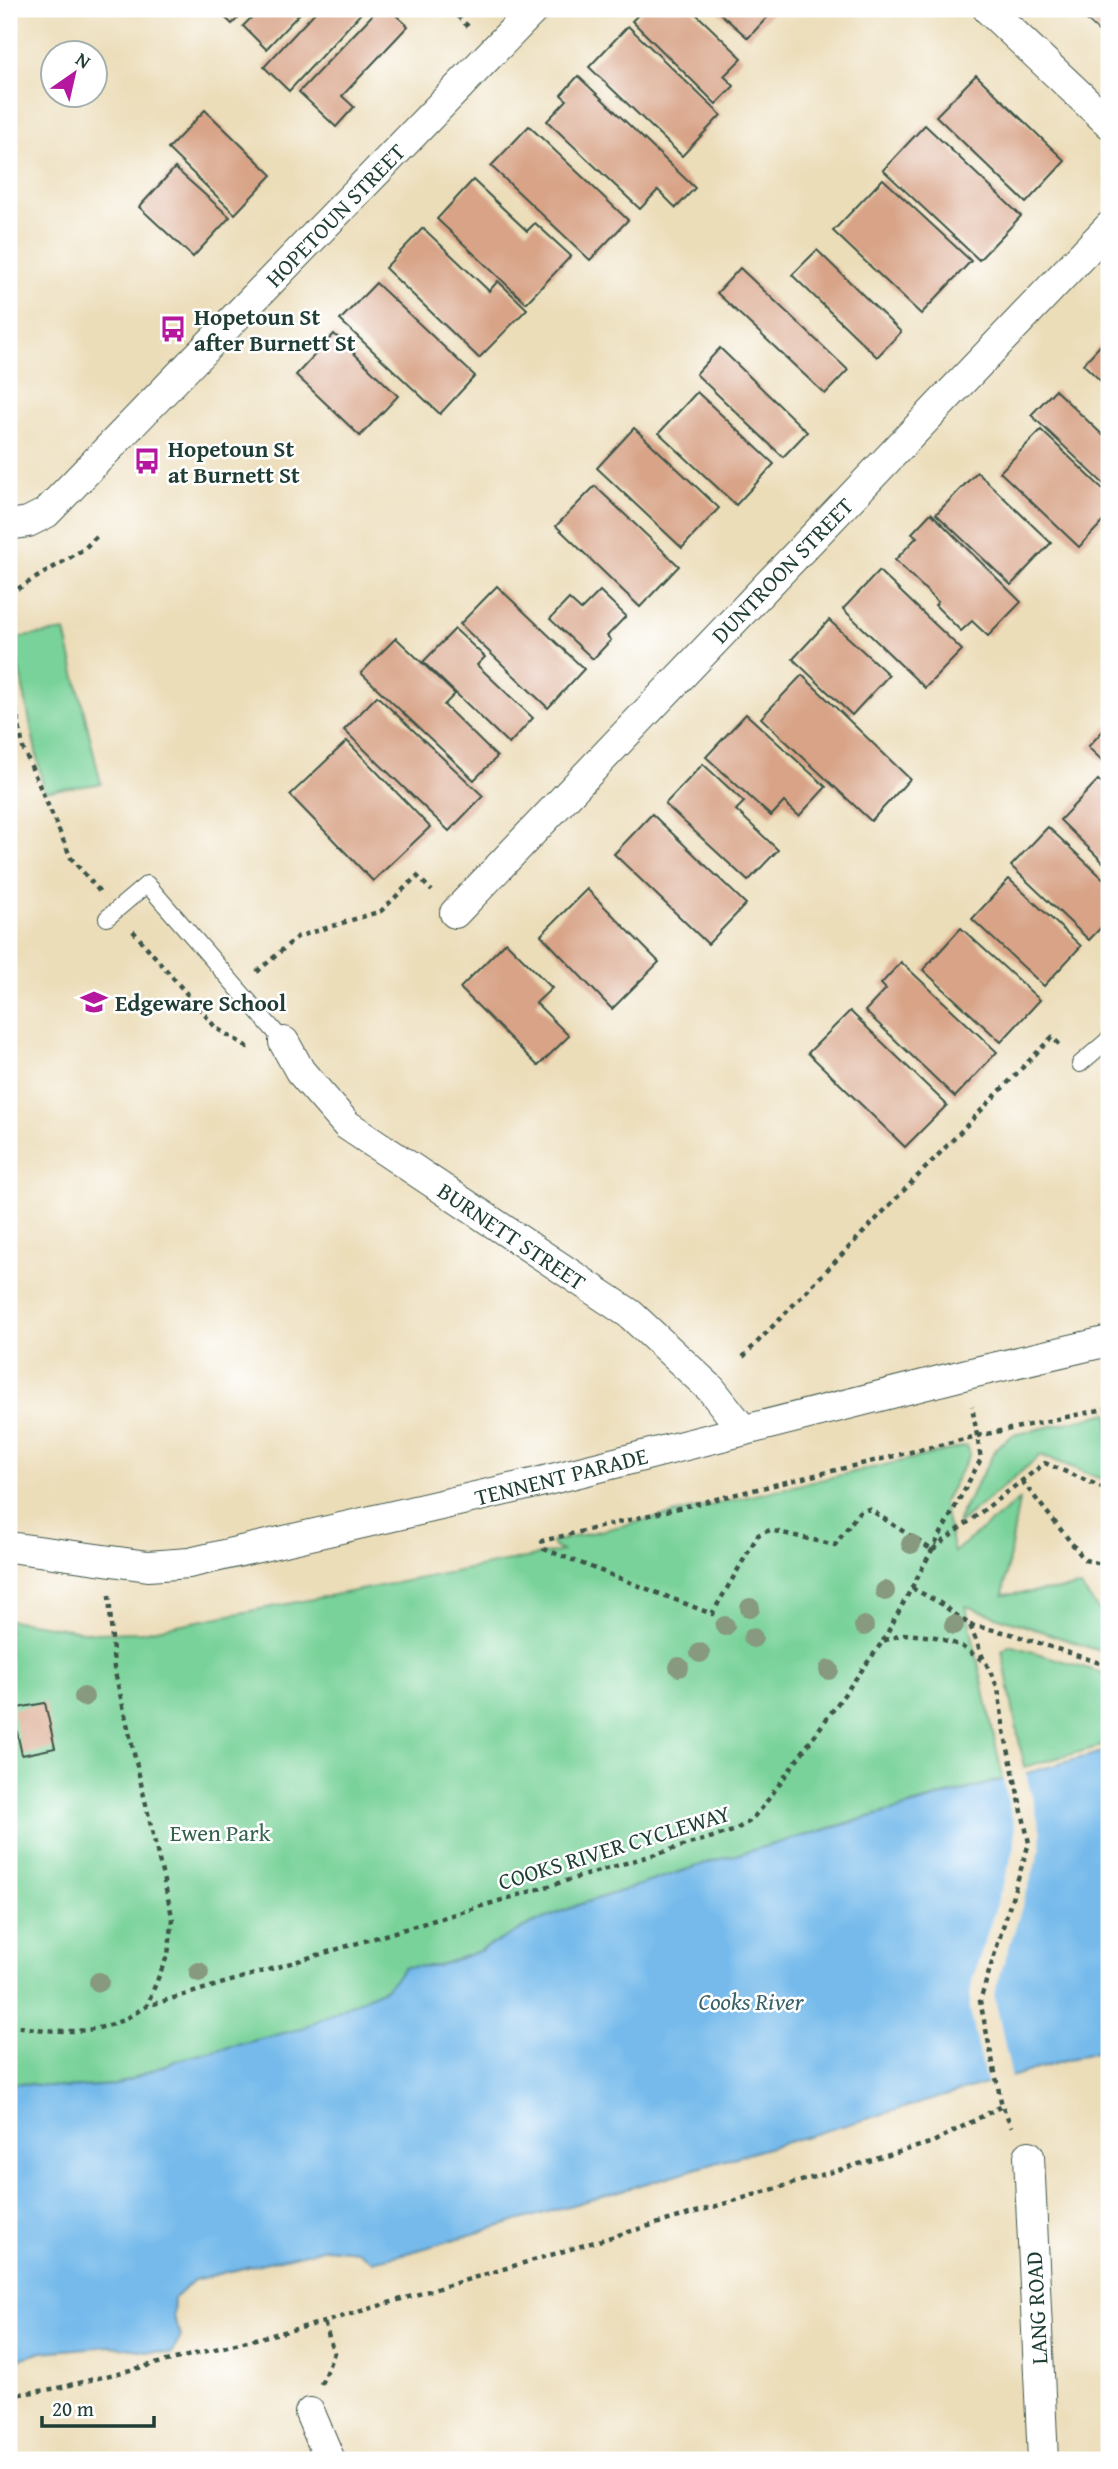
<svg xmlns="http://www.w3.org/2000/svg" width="1118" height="2469" font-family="'Gentium Book Plus',serif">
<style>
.green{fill:#78d299;stroke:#4c8866;stroke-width:2}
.water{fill:#74baeb;stroke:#4a7c90;stroke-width:2}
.pier{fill:#ecddb9}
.building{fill:#d8a386}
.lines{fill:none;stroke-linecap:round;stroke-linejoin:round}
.service-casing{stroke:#3e5548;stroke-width:18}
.minor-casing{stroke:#3e5548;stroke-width:32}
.path{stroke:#3e5548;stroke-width:4.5;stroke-dasharray:5 5;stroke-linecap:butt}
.service{stroke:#fff;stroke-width:16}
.minor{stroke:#fff;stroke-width:30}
.tree{fill:#87997e}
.labels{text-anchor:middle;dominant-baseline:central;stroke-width:5;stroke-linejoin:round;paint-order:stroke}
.street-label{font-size:23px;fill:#1f3d34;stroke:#fff}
.poi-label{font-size:23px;font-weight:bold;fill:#1f3d34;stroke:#fff;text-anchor:start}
.park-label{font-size:23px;fill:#35624d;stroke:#fff}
.water-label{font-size:24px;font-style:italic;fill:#39626b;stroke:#fff}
</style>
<rect width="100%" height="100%" fill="#fff"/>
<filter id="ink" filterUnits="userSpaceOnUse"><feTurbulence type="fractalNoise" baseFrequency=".0143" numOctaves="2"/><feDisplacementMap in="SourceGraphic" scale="14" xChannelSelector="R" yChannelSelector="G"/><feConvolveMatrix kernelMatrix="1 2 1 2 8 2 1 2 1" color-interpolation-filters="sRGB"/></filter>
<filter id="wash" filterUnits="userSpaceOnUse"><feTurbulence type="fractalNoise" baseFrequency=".00686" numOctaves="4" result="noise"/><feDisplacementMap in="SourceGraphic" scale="28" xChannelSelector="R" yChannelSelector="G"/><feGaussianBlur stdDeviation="1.57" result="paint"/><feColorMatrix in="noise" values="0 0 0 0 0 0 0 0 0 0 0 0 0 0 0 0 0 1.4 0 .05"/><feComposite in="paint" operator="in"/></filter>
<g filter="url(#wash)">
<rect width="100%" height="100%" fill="#ecddb9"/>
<g class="green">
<path d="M65,631l36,153 -57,7 -31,-153z"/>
<path d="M1109,1413v69l-68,-27 -83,69v-5l39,-72 16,-12z"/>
<path d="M967,1446l3,8 -27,49 11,49 65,-52 -16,95 78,-8 28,37v30l-143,-48 37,173 -296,84 -129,42 -48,20 -53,27 -39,14 -32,1 -20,21 -86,41 -122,31 -62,25 -50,3 -57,-6v-462l87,13 45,-1 421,-81 -8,-4 -2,-5z"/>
<path d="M1010,1645l99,30v69l-85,23 -22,-116z"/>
</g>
<path class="water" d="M1109,1750v298l-701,205 -36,8 -15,-10 -31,-3 -132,32 -20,18 -1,18 8,20 -10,18 -61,-8 -68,6 -33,10v-280l57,6 50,-3 62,-25 122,-31 86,-41 19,-21 33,-1 39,-14 53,-27 48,-20 129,-42z"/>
<path class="pier" d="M1025,1770l16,62v15l-47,147 18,85 -25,8 -17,-77v-13l2,-16 43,-134v-17l-13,-54z"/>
<g id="blocks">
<g class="building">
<path d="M216,9h31l-15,15z"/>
<path d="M260,9h44l-38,40 -23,-23z"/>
<path d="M318,9h47l-76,82 -25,-24z"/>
<path d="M378,9h11l19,17 -66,70 12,11 -18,20 -37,-35z"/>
<path d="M644,9h47l51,49 -18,18 10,10 -18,18 -84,-83z"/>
<path d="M715,9h60l-27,29z"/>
<path d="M1075,9h34v32z"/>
<path d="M628,26l93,89 -39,41 -93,-89z"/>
<path d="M976,75l89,86 -39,42 -90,-87z"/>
<path d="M578,76l117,112 -19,20 -18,-18 -18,19 -93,-88 20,-21 -6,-5z"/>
<path d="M205,110l67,65 -37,39 -67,-65z"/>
<path d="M925,125l96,91 -42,44 -96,-90z"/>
<path d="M529,126l99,94 -38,40 -99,-94z"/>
<path d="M175,168l55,49 -37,40 -54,-50z"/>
<path d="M883,179l88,82 -50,53 -88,-83z"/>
<path d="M473,180l54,51 8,-8 36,33 -45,47 -89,-84z"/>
<path d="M423,228l66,63 9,-10 29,28 -48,49 -94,-90z"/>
<path d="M817,250l84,82 -24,25 -85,-82z"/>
<path d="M740,268l108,102 -23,24 -108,-101z"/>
<path d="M376,283l99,93 -35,38 -100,-94z"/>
<path d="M334,334l64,62 -38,40 -64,-61z"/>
<path d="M1109,336v53l-26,-25z"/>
<path d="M720,348l87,84 -24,25 -87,-83z"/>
<path d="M1055,390l54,51v48l-78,-74z"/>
<path d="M697,392l77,72 -38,41 -77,-72z"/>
<path d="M634,428l85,80 -37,40 -85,-80z"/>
<path d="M1041,430l68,65v20l-30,32 -79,-75z"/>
<path d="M977,472l74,71 -40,42 -75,-71z"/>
<path d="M595,486l84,80 -39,41 -84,-81z"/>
<path d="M931,513l90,89 -33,34 -16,-15 -11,10 -26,-26 3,-3 -43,-42 22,-23 -5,-4z"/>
<path d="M879,571l83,79 -37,38 -82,-79z"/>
<path d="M497,586l87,83 -36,39 -88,-84z"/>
<path d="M600,591l26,25 -19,20 4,4 -18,19 -43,-40 19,-20 12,11z"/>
<path d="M829,620l60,55 -37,40 -59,-56z"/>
<path d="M455,629l30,28 -8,8 56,53 -24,26 -86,-82z"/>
<path d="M396,638l59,56 -11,11 53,52 -23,23 -113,-107z"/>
<path d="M802,675l108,104 -39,42 -110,-103z"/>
<path d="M377,696l106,100 -34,35 -105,-101z"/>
<path d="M746,714l80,73 -27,29 -15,-14 -13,14 -65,-59z"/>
<path d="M1109,724v43l-21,-20z"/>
<path d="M347,741l83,86 -57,54 -83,-86z"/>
<path d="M703,764l41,38 -8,8 42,40 -30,31 -83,-77z"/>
<path d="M1098,780l11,10v78l-49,-48z"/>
<path d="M652,814l94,90 -38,40 -94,-90z"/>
<path d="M1048,827l61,57v35l-20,21 -78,-74z"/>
<path d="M1009,879l72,67 -37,40 -72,-67z"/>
<path d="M587,889l72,73 -47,47 -71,-74z"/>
<path d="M961,928l79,72 -39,42 -78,-72z"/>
<path d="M506,942l46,46 -16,15 33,33 -31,30 -78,-78z"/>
<path d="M901,962l96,90 -42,45 -90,-86 21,-22 -5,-5z"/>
<path d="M850,1011l97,94 -42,42 -97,-94z"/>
<path d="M45,1703l10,45 -33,7 -10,-46z"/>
</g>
</g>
</g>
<g filter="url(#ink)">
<use href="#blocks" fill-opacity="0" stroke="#3e5548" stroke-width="2"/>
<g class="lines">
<g class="service-casing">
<g id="service">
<path d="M107,918l40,-34 137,158"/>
<path d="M1080,1064l29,-25"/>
</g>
</g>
<g class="minor-casing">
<g id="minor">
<path d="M988,9l121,114"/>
<path d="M9,525l19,-3 18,-9 488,-504"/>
<path d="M455,913l654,-686"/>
<path d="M284,1042l16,29 47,54 283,189 81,75 32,41"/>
<path d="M9,1547l139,19 41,-3 347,-80 431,-109 142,-33"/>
<path d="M1029,2156l14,304"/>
<path d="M310,2413l20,47"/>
</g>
</g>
<g class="path">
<path d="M450,9l20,19"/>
<path d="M9,594l75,-45 15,-15"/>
<path d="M9,668l14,80 48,110 29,34"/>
<path d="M133,931l83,97 32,19 4,-1"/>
<path d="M257,972l40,-35 84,-26 36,-35 15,15"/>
<path d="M743,1357l309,-320 9,9"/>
<path d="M1109,1408l-132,28 -435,105 2,8 168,65 46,-79 12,-5 65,15 24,-33 10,-3 63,41 113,-87 64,27"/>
<path d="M1022,1481l63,79 24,6"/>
<path d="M912,1588l28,15 30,22 15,38"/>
<path d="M109,1595l5,73 59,252 -5,34 -21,51"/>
<path d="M970,1625l38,8 101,33"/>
<path d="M883,1641l98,-182 -9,-53"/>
<path d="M9,2025c35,6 75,11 109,-3 10,-4 20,-11 29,-16l586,-175 17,-10 12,-13 121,-167 21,-7 32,3 25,9 25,17 12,25 6,43 25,112 -49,158 22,105 10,21"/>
<path d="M321,2384l13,-31 -10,-31"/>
<path d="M9,2396l49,-8 266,-66 609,-180 69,-36"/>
</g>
<use href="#service" class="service"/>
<use href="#minor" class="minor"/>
</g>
<g class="tree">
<circle cx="911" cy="1544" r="10"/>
<circle cx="885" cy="1591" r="10"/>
<circle cx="750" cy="1608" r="10"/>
<circle cx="954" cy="1625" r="10"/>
<circle cx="725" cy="1626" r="10"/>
<circle cx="864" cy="1626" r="10"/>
<circle cx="753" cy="1638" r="10"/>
<circle cx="700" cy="1653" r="10"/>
<circle cx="679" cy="1667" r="10"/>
<circle cx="829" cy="1670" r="10"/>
<circle cx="84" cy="1697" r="10"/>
<circle cx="199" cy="1972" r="10"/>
<circle cx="99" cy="1982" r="10"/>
</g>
</g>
<defs>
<g id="bus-bare" transform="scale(2.1)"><path d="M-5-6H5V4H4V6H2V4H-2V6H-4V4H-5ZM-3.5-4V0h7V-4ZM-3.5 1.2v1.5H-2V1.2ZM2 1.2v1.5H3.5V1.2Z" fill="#b5179e" stroke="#fff" stroke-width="2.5" paint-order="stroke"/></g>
<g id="school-bare" transform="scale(2.1)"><path d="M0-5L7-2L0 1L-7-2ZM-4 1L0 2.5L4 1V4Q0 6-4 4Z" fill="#b5179e" stroke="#fff" stroke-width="2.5" paint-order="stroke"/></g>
</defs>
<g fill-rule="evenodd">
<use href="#bus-bare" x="173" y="329"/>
<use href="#bus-bare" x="147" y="461"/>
<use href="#school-bare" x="94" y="1002"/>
</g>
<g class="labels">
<g class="street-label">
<text transform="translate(335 215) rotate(-46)">HOPETOUN STREET</text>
<text transform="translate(782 570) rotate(-46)">DUNTROON STREET</text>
<text transform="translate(512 1236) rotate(34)">BURNETT STREET</text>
<text transform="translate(561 1476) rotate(-14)">TENNENT PARADE</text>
<text transform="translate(614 1847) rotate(-17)">COOKS RIVER CYCLEWAY</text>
<text transform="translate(1036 2308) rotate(-93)">LANG ROAD</text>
</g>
<g class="poi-label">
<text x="194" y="316">Hopetoun St<tspan x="194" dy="26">after Burnett St</tspan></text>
<text x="168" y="448">Hopetoun St<tspan x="168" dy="26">at Burnett St</tspan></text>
<text x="115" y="1002">Edgeware School</text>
</g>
<g class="park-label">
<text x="220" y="1832">Ewen Park</text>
</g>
<g class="water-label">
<text x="751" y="2001">Cooks River</text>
</g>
</g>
<rect width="1118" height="2469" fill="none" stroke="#fff" stroke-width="35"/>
<g transform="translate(74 74) rotate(34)"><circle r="33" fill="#ffffff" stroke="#a5b1ae" stroke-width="2"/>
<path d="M0-5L12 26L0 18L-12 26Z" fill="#b5179e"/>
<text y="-10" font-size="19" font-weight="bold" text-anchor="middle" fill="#1f3d34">N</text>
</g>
<path d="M42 2416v10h112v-10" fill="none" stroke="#1f3d34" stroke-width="3.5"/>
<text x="52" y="2416" font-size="21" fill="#1f3d34" stroke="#ffffff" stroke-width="5" paint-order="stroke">20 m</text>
</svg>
